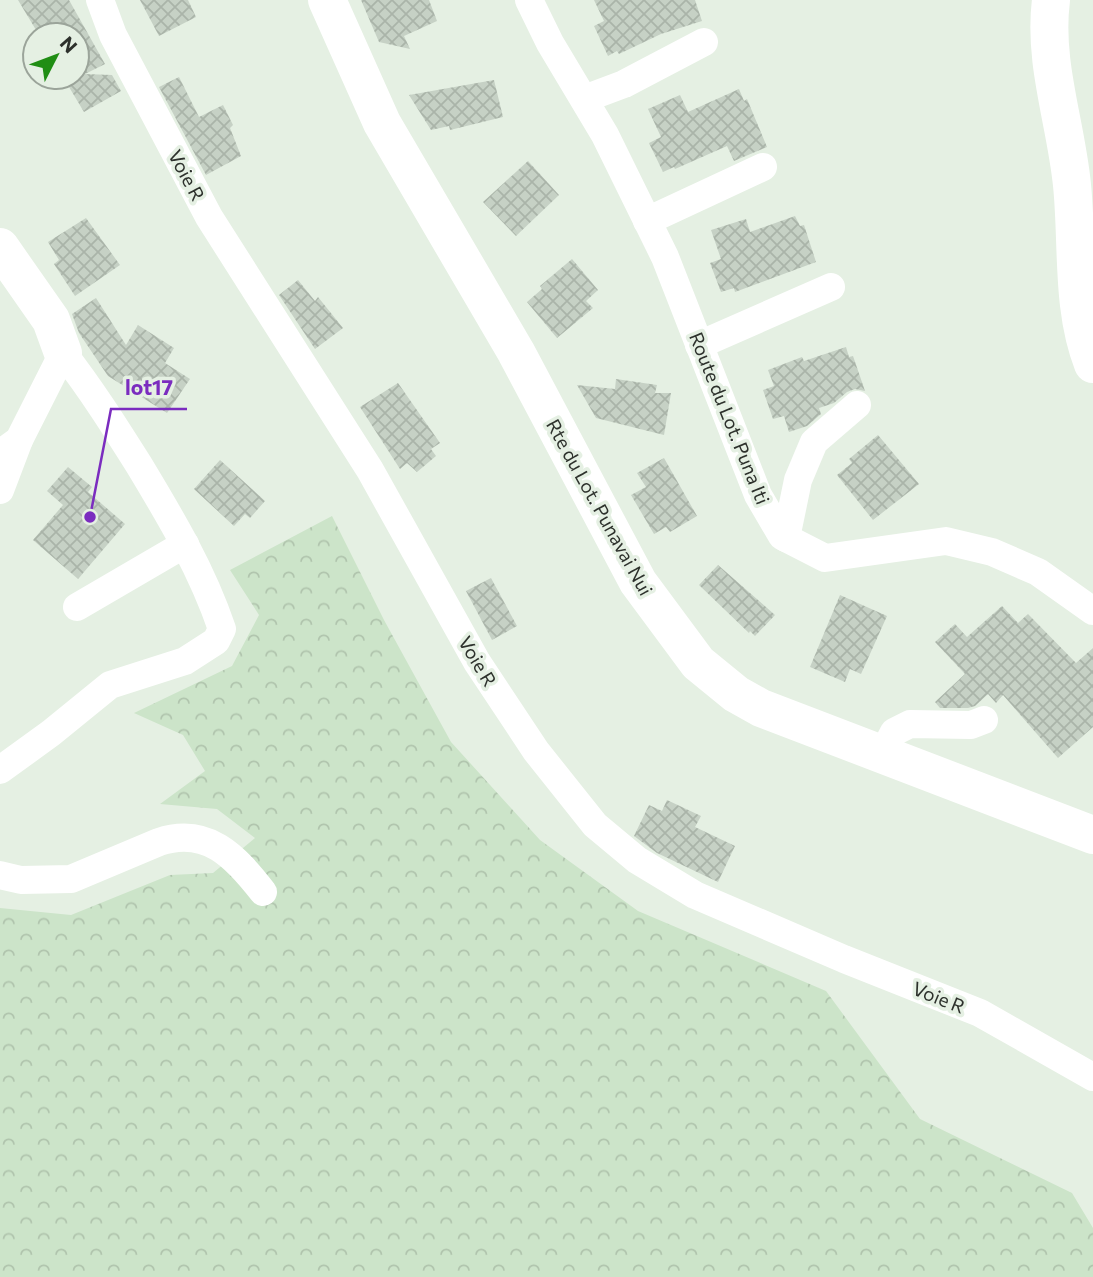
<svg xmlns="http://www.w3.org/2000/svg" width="1093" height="1277" font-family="Commissioner,sans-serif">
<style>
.forest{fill:url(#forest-crowns)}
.building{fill:url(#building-cross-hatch)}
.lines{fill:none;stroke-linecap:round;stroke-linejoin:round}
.minor{stroke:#fff;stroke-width:28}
.secondary{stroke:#fff;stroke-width:38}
.labels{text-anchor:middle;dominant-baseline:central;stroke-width:7;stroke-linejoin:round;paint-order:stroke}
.street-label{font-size:19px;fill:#2d312c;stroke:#e5f0e3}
.leader{fill:none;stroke:#7b2cbf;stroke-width:2.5}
.callout-dot{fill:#7b2cbf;stroke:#e5f0e3;stroke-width:2.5}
.callout-label{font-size:21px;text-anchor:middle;font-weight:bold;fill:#7b2cbf;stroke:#e5f0e3;stroke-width:7;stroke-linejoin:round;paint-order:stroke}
</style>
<defs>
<pattern id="forest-crowns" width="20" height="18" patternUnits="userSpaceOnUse" patternTransform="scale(1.75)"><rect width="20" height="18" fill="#cce4c9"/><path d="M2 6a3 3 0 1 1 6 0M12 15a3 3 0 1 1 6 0" fill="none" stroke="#b0c4ad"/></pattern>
<pattern id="building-cross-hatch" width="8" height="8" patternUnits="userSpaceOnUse" patternTransform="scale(1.75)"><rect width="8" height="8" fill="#c6d1c5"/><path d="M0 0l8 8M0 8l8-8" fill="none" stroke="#aab4a9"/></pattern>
</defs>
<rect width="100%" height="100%" fill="#e5f0e3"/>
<path class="forest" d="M332,516l52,104 67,122 89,98 98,71 188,80 94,128 152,74 21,35v49h-1093v-369l71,7 99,-40 43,-2 42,-35 -38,-29 -57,-5 45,-33 -22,-36 -49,-22 98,-47 27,-51 -29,-45z"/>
<g class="building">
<path d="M18,0h51l36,64 -20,10 27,1 9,16 -37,21 -21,-35h14v-42h-38z"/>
<path d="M140,0h48l8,17 -37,19z"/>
<path d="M361,0h68l8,21 -33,15 6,13 -31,-7z"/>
<path d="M594,0h101l7,21 -41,13 -42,20 -2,-3 -9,5 -14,-30 10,-5z"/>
<path d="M179,77l20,40 24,-12 10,20 -3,3 11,28 -35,19 -47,-88z"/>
<path d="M494,80l9,37 -53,13 -1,-4 -18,4 -22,-35z"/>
<path d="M739,89l5,12 3,-2 20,48 -33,14 -7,-15 -52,23 -1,-2 -11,5 -14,-29 12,-6 -13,-28 32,-14 8,17z"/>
<path d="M528,161l31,34 -43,41 -33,-34z"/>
<path d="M795,216l5,10 4,-1 12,37 -81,30 -1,-4 -13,4 -11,-29 11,-4 -10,-29 35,-11 4,13z"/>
<path d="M86,218l34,47 -45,31 -21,-32 5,-4 -11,-18z"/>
<path d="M572,259l26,31 -12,11 7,7 -36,30 -30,-36 15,-13 -2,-3z"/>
<path d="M298,280l17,21 3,-4 25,31 -28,21 -36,-54z"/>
<path d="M96,298l30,47 12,-20 36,23 -9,15 25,16 -23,34 -59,-37 -29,-43 -7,-19z"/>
<path d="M846,347l3,10 4,-1 12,35 -10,-2 -8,3 -13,11 -15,5 2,6 -14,12 -18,6 -5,-16 -11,3 -10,-29 11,-4 -6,-16 34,-13 2,4z"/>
<path d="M616,379l41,6 -2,8h16l-7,42 -68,-17 -19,-33 38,4z"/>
<path d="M398,383l42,60 -9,6 5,7 -19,16 -10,-9 -7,6 -40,-62z"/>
<path d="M878,435l41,49 -46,36 -36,-45 15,-12 -3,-4z"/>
<path d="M664,458l33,58 -27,16 -4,-5 -12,7 -23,-39 15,-8 -9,-14z"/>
<path d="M220,460l45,41 -15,17 -5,-4 -11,12 -40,-37z"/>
<path d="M68,467l24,20 -4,5 37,32 -47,55 -45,-39 30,-35 -16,-14z"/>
<path d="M718,565l57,50 -20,21 -5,-5 -1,2 -50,-48z"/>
<path d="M491,578l26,48 -25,14 -26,-49z"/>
<path d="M840,595l47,21 -26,58 -11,-5 -5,13 -35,-15z"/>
<path d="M1002,606l16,17 10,-9 48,49 17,-15v79l-35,31 -55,-63 -7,8 -8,-9 -13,12 -7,2h-28l-5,-6 30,-28 -30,-32 20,-18 12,13z"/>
<path d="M667,800l34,16 -6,11 40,19 -17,36 -61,-29 -23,-17 15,-31 13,6z"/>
</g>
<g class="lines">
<g class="minor">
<path d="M100,0l13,35 96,182 161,253 107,192 59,89 59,74 42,35 58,35 149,64 136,54 113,64"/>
<path d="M529,0l21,43 55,92 60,122 93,238 24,41 43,22 121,-17 46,11 46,20 55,39"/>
<path d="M584,99l40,-15 80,-42"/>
<path d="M647,221l116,-54"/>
<path d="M699,345l132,-58"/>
<path d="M0,454l19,-14 44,-87c28,36 52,74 76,112 32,53 63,105 83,164l-6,12 -31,20 -75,24 -59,48 -51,37"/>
<path d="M0,490l19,-50"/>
<path d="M786,538l12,-58 16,-38 43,-37"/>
<path d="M77,607l108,-63"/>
<path d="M883,753l11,-21 16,-8 61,1 13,-5"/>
<path d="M0,875l21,5 50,-1 88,-37c48,-16 76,14 104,50"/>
</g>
<g class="secondary">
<path d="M327,0l55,123 134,229 122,230 60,81 38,31 25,14 332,127"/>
<path d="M1051,0c-8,63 15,123 21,185 6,59 -1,123 21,179"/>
<path d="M0,247l51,73 12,33"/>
</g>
</g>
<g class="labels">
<g class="street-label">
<text transform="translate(187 175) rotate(62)">Voie R</text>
<text transform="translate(730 418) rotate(68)">Route du Lot. Puna Iti</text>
<text transform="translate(600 507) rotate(61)">Rte du Lot. Punavai Nui</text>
<text transform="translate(478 661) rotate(59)">Voie R</text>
<text transform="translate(939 997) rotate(22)">Voie R</text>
</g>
</g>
<path class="leader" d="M90 517L111 409H187"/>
<circle class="callout-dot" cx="90" cy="517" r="7"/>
<g class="callout-label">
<text x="149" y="395">lot17</text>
</g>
<g transform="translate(56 56) rotate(48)"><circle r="33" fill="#e5f0e3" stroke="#9ba49a" stroke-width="2"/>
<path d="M0-5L12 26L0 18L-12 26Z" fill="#208e14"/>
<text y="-10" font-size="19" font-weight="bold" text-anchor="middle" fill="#2d312c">N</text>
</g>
</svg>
